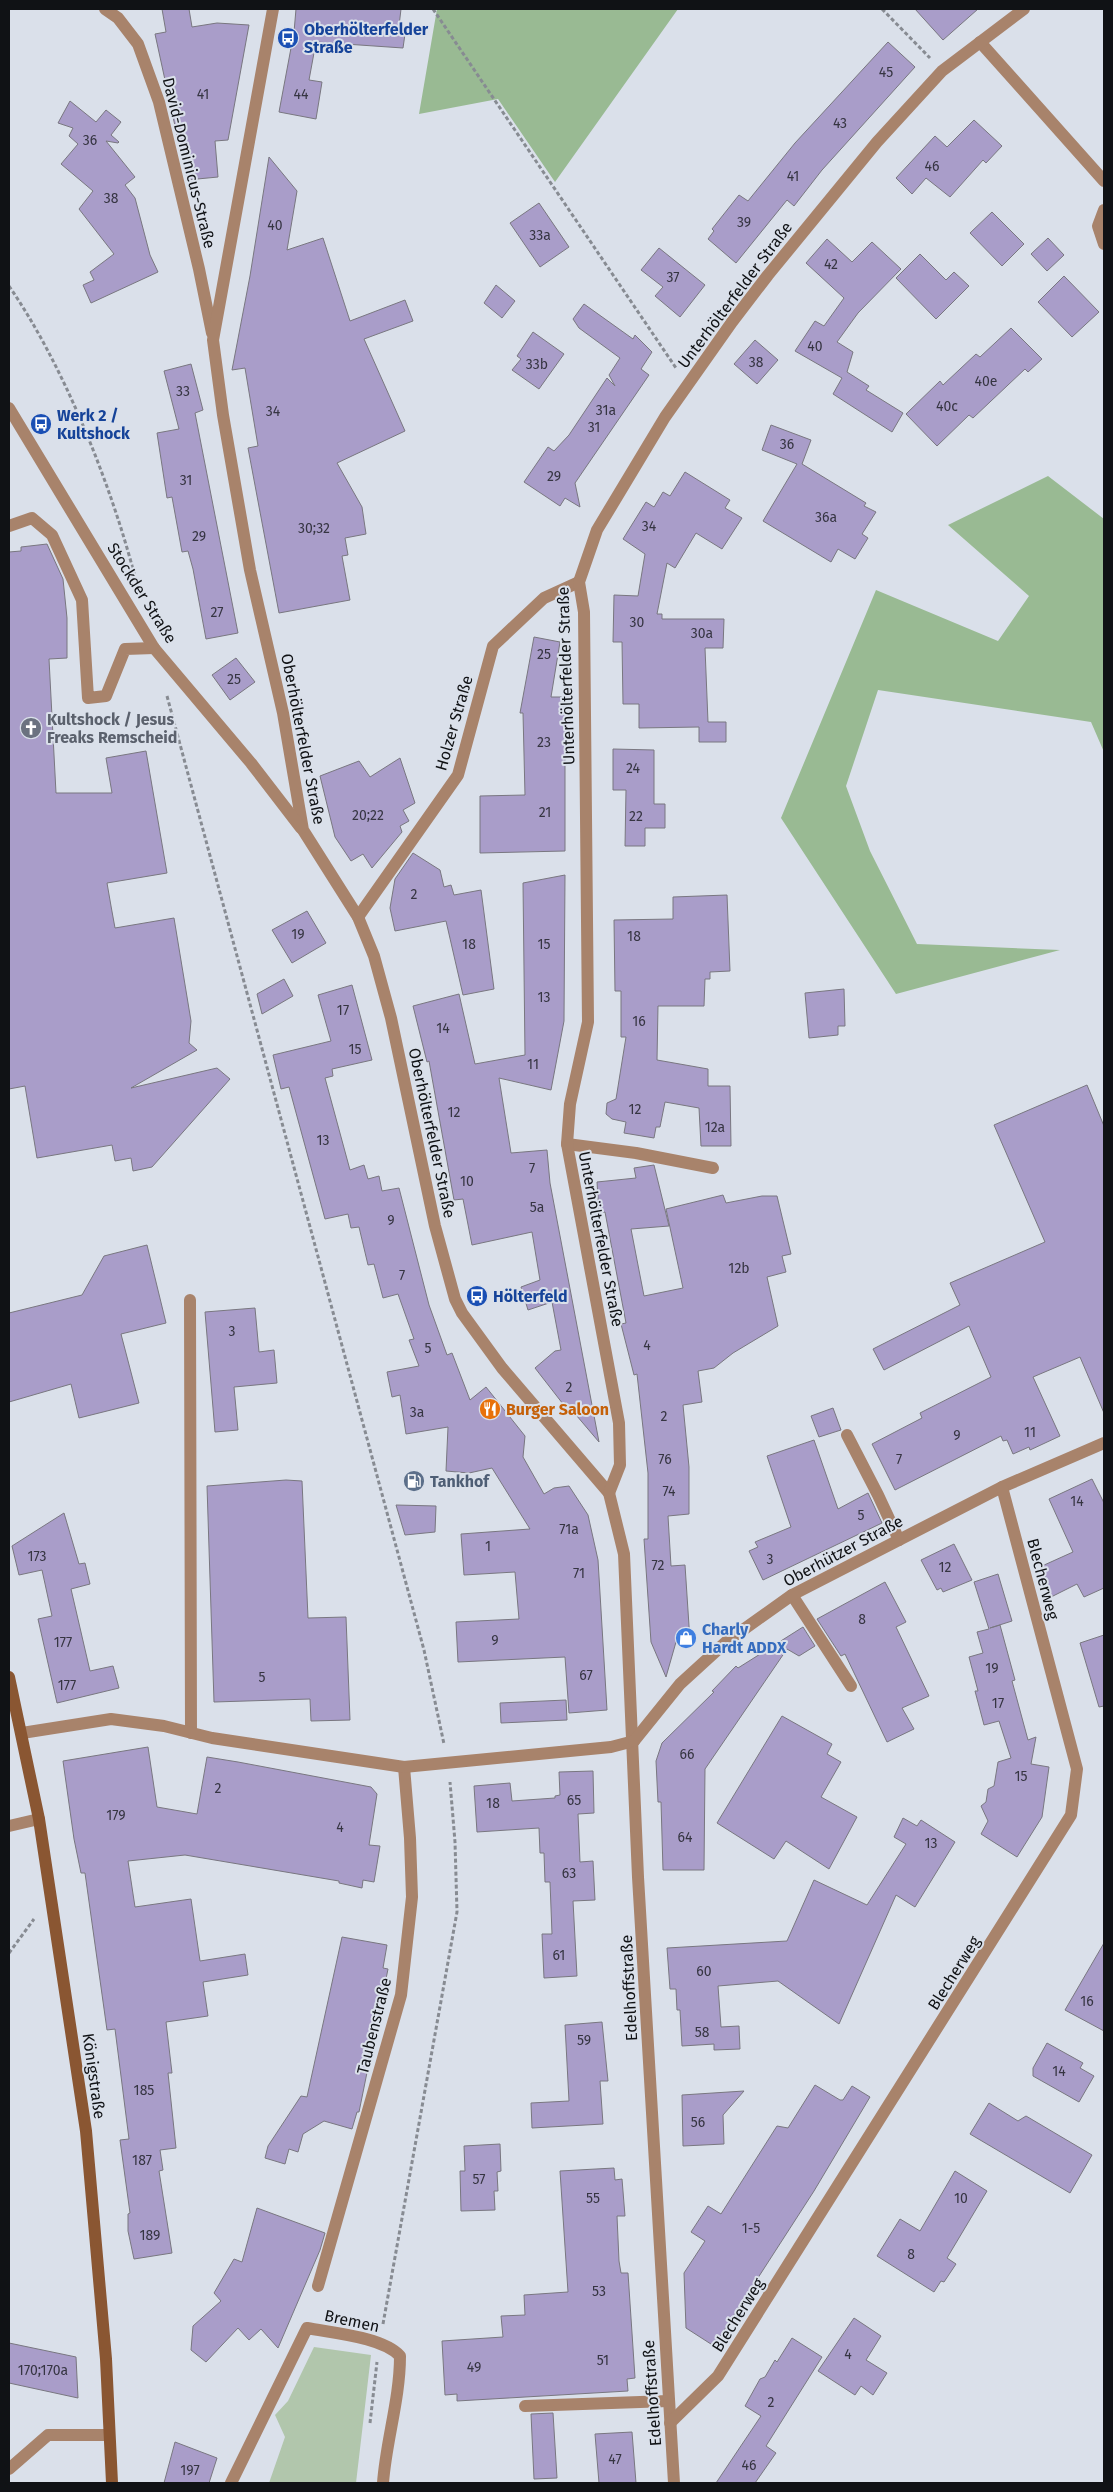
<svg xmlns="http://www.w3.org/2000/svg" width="1113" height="2492" font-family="'Fira Sans',sans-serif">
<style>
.green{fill:#b1c6ac}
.forest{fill:#99ba93}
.building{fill:#a99dc9;stroke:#797780}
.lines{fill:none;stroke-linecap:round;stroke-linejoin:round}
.path{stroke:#878b92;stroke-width:3;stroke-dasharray:4 2.5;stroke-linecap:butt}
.service{stroke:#a8836b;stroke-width:12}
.minor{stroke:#a8836b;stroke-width:12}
.secondary{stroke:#8a5632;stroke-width:12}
.labels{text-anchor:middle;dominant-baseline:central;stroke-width:4;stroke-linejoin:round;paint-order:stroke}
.number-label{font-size:14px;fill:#363542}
.transit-label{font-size:16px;font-weight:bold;fill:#164399;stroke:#dae0ea;text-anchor:start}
.street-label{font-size:16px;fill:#101215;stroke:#dae0ea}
.worship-label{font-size:16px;font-weight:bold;fill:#5b616d;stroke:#dae0ea;text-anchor:start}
.food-label{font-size:16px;font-weight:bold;fill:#c56008;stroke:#dae0ea;text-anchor:start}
.service-label{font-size:16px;font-weight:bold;fill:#4e5e75;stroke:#dae0ea;text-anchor:start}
.shop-label{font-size:16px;font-weight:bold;fill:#366cbe;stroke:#dae0ea;text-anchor:start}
</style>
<rect width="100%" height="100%" fill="#dae0ea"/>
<path class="green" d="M314,2347l57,8 -15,128h-87l16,-46 -10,-22 13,-14z"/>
<g class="forest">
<path d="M437,9h241l-123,173 -57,-83 -79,15z"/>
<path d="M1048,476l56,43v233l-13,-30 -213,-32 -32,96 24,65 47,93 143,6 -164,44 -115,-176 95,-228 122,51 31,-45 -81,-71z"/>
</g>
<g class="building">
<path d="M162,9h27l3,18 25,-4 32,2 -21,115 -13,1 3,36 -31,3 -4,-31h-3l-25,-115 11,-2z"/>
<path d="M296,9h105l-2,17 7,1 -3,21 -87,-6 -7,38 13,2 -6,37 -37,-7 15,-80z"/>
<path d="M915,9h63l-35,31z"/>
<path d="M888,42l27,25 -93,103 -28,36 -7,-6 -51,63 -28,-24 6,-8 -2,-2 27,-34 9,6 47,-58z"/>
<path d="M70,101l26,21 10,-12 15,12 -10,13 8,7 -1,1 -12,-2 29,36 -10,8 10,13 15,57 8,17 -67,31 -8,-18 11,-5 -4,-8 24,-18 -35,-45 14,-18 -32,-27 17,-20 -9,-8 4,-8 -15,-5z"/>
<path d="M974,120l28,26 -16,17 -3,-3 -33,37 -24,-19 -14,16 -16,-16 39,-42 12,11z"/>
<path d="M269,157l28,34 -10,59 36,-12 27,83 55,-21 8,21 -49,18 41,92 -68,32 25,44 4,27 -21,4 3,17 -6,1 8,44 -71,13 -31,-165 10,-2 -13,-78 -13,2 18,-94z"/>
<path d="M539,203l30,44 -29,20 -30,-44z"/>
<path d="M992,212l32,32 -22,22 -32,-33z"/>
<path d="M1048,238l16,17 -17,16 -16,-17z"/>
<path d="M827,239l25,23 20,-20 29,27 -43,44 -21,29 16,10 -6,20 22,14 -3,4 37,23 -11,19 -59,-38 9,-16 -47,-27 20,-30 9,5 20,-28 -38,-35z"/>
<path d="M659,248l46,37 -25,32 -25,-21 8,-9 -22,-17z"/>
<path d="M920,254l26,26 8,-8 15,14 -33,33 -40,-41z"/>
<path d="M1064,276l35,36 -27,25 -34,-35z"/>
<path d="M496,285l19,16 -13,17 -18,-15z"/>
<path d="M584,304l49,35 2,-4 17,17 -11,17 8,6 -74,108 5,24 -15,-9 -5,8 -36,-24 24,-35 6,4 15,-16 38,-57 8,8 -6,-11 11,-17 -41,-30 -6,-9z"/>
<path d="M1011,328l31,31 -14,13 -3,-3 -52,49 -4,-3 -32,31 -31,-32 34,-33 3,4 33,-31 4,3z"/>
<path d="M533,332l31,22 -25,35 -27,-19 9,-11 -4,-3z"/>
<path d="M755,340l23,20 -21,24 -23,-20z"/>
<path d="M191,364l12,46 -8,3 43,220 -32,6 -13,-70 -5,-18 -6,1 -10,-55 -5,1 -10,-65 22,-4 -15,-58z"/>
<path d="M771,425l40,15 -9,24 64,39 -2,3 12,6 -14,22 6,4 -13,21 -17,-10 -7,13 -68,-41 34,-57 -35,-14z"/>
<path d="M685,472l45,28 -5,8 17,10 -20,31 -26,-16 -21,35 -8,-5 -10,51h5v5h62l-1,29h-18l3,74h18v20h-27v-15l-60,1v-24h-16l-1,-62h-9l1,-47 24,1 7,-42 -22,-15 23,-37 8,5 9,-15 7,4z"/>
<path d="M47,544l16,35 4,39v40l-18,1 7,134h56l-6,-35 40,-7 21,122 -60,10 4,23 4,22 59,-10 17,103 -2,22 8,7 -66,38 86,-20 13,11 -78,88 -19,4 -2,-13 -16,3 -3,-16 -75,13 -12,-72 -16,3v-537l12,-1v-4z"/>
<path d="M534,637l26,5 -9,55h14v154l-85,2v-57l45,-1 -2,-82h-3z"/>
<path d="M236,658l19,24 -25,18 -18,-25z"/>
<path d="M613,749l41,1v54h11v24h-20v18h-20l1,-56h-13z"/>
<path d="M400,758l15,45 -12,7 6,11 -9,5 2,6 -30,36 -9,-14 -12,7 -16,-24 -15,-61 39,-15 11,16z"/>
<path d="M413,853l27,17 4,17 7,-2 3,10 27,-5 13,99 -31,6 -17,-74 -51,10 -5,-23 5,-29z"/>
<path d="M565,875l-1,146 -13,69 -52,-12 12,75 36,-3 3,33 49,259 -34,-40 -2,2 -28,-36 20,-17 6,-1 -9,-48 -24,8 -7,-23 19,-7 -8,-48 -60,13 -9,-46 -9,1 -25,-139 -2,1 -14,-56 46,-12 16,70 50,-9 -2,-172z"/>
<path d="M727,895l3,76 -20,1v7h-5l-1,27h-46l-1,54 51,9v17h22l1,60h-30l-2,-38 -34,-6 -5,25h-4l-2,11 -30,-5 2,-11 -14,-3 -6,-5 1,-11 9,-4 10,-62h-5v-46h-6l-1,-71 59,-1v-22z"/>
<path d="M307,911l19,32 -34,20 -20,-33z"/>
<path d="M284,979l9,17 -31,18 -5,-20z"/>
<path d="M352,985l20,75 -40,9 1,7 -8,2 25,92 14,-5 4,14 11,-3 3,15 17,-3 30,117 18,50 5,-2 18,47 16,-13 39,49 -2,21 21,37 10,-6 15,-2 19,29 10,45 9,150 -38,3 -4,-56 -107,5 -2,-40 63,-3 -4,-47 -51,3 -3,-41 69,-5 -38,-61 -23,5 -23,-2 2,-44 -42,7 -6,-39 -8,2 -5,-25 32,-6 -10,-26 5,-1 -16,-45 -15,4 -9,-34 -6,1 -9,-38 -8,1 -3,-14 -23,5 -36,-132 -8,2 -8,-34 58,-14 -13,-46z"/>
<path d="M844,989l1,37h-7v9l-29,3 -4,-45z"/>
<path d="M1087,1085l17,41v287l-24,-56 -47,20 27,59 -30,14 -1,-3 -16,7 -6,-14 -4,1 -2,-5 -106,54 -23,-46 50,-26 -2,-5 71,-36 -22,-51 -85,44 -11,-21 87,-44 -10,-22 95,-41 -51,-117z"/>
<path d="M654,1165l15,61 -38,3 13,67 39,-8 -17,-79 57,-14 3,8 36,-7h15l14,58 -9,2 4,16 -19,5 11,49 -45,27 -19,15 -16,3 4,31 -19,3 6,62v47l-21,2 3,50 14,-1 5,76 -14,1 -10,35 -15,-35 -7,-103h4v-66l-11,-99 -3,1 -13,-51 5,-1 -21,-111 -6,1 -2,-31 39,-4 -2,-10z"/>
<path d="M147,1245l19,78 -45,11 18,69 -60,15 -8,-34 -62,18v-89l73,-18 22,-39z"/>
<path d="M255,1308l4,44 15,-2 3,33 -43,4 4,43 -23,2 -10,-120z"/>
<path d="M833,1408l8,22 -22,7 -8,-21z"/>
<path d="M814,1440l24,69 30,-16 14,30 -119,57 -14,-29 9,-4 -3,-5 36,-15 -24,-71z"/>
<path d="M1092,1479l12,24v85l-20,9 -7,-13 -26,13 -9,-31 31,-14 -24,-53z"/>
<path d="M286,1480l16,1 6,137 38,-1 4,103 -39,1 -1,-22 -96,3 -7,-216z"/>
<path d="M396,1505l40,1 -1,26 -30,3z"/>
<path d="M64,1513l15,51 6,-1 5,21 -19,5 19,82 23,-5 6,22 -62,15 -19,-84 14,-3 -10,-46 -23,5 -7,-29z"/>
<path d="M954,1544l18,36 -29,12 -2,-4 -4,2 -16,-30z"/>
<path d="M998,1574l14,47 -22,7 10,-3 15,55 -3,1 16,59 8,-3 -5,27 18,3 -7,50 -25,40 -36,-23 7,-13 -7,-15 5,-4 2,-13 6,-3 4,-24 13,-4 -12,-37 -15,4 -9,-34h3l-9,-34 14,-4 -6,-21 12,-3 -15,-47z"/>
<path d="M885,1582l21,40 -10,5 33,69 -27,12 12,21 -27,13 -42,-88 -4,2 -24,-37z"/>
<path d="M803,1627l12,19 -16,10 -12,-7 -82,120 -1,101h-41l-2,-68h-3l-2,-41 6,-18 52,-51 -2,-1 24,-25 2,2z"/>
<path d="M1104,1635v71l-5,1 -19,-64z"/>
<path d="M566,1700l1,20 -66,3 -1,-20z"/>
<path d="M782,1716l50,28 -5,10 14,8 -20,35 36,20 -28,52 -43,-28 -12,18 -57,-36z"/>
<path d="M148,1747l9,60 40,7 10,-57 31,5 133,25 6,7 -8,51 11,1 -6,36 -11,-2 -1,8 -23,-5v-2l-154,-26 -57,6 7,46 56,-8 9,62 45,-7 3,21 -45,7 5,34 -42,6 6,51h-4l8,75 -16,2 3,20 -4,1 13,82 -38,6 -6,-28v-17l2,-1 -10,-73 9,-1 -14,-110 -8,1 -22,-157h-4l-7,-34 -11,-78z"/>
<path d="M593,1771l1,42 -16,1 2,48 13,-1 2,39 -22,1 4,75 -33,2 -2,-44h10l-2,-52h-5l-1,-29h-4l-1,-25 -62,4 -3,-46 36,-3 2,18 43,-3v-2l5,-1 -1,-23z"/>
<path d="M903,1818l14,8 4,-6 34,22 -40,65 -19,-12 -57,129 -61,-43 -60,5 3,41 18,-1 1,23 -26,1v-6l-32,2 -2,-36h-3l-1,-21h-6l-3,-41 120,-7 27,-61 53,25 39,-61 -12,-7z"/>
<path d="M342,1937l45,8 -4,23 5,1 -29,143h-2l-5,17 -28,-8 -21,13 -5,18 -9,-3 -4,15 -20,-6 3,-12 33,-50 6,1z"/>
<path d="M1104,1943v88l-39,-21z"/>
<path d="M602,2022l6,59h-8l3,43 -71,4 -1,-25 38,-2 -4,-76z"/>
<path d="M1047,2043l36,20 -3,5 14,8 -15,26 -46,-26v-8z"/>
<path d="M815,2085l25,15h3l9,-14 18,11 -56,94 -100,155 -28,-18 -2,-55 21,-32 -14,-9 17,-26 13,8 56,-88 11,2z"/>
<path d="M744,2091l-21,24 1,29 -41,2 -1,-51z"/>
<path d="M989,2103l29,18 8,-5 66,39 -22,38 -100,-59z"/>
<path d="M500,2144l1,27 -4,1 1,19h-4l1,19 -34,1 -1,-40h5l-1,-25z"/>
<path d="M614,2168l1,12 7,-1 3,37h-8l2,45 2,12h7l7,105 -8,1 1,12 -171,10v-7l-12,1 -3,-54 61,-4 -2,-21 24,-1 -1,-20 44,-3 -8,-121z"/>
<path d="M955,2171l32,20 -40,67 9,6 -12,18 -3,-1 -7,11 -57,-36 23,-37 20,12z"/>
<path d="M257,2208l68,25 -5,17 -42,98 -17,-19 -12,11 -11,-12 -32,34 -15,-12 2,-24 28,-25 -7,-8 20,-34 8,3z"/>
<path d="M854,2318l27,18 -15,24 21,13 -14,22 -12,-9 -6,9 -37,-24z"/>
<path d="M792,2338l30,19 -56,89 10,7 -21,30h-39l45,-67 -16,-10 15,-27 5,-2 10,-17 2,2z"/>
<path d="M9,2343l67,14 2,41 -69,-15z"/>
<path d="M553,2413l4,65 -23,1 -3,-65z"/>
<path d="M632,2432l4,51h-37l-4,-49z"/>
<path d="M175,2442l42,16 -8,25h-45z"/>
</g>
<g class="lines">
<g class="path">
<path d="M433,9l243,359"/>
<path d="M882,9l48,49"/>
<path d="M9,286c54,78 102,198 126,291"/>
<path d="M167,696l257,954 20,94"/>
<path d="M9,1953l25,-34"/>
<path d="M383,2324l74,-412 -2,-70 -5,-60"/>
<path d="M370,2423l7,-61"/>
</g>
<g class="service">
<path d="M980,42l124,139"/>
<path d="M1104,210l-6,16 6,18"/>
<path d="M9,526l23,-8 20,17 30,65 6,98 18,-2 19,-47 29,-1"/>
<path d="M567,1144l69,9 77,15"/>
<path d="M190,1300l1,433"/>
<path d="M847,1435l31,60 21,45"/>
<path d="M792,1595l59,91"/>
<path d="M9,1826l30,-7"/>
<path d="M318,2286l83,-291 11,-98 -2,-59 -6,-71"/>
<path d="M525,2406l144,-5"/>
<path d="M9,2469l39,-34h61"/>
</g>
<g class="minor">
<path d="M105,9l13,9 20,26 21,58 40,167 13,64"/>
<path d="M273,9l-60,331 10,75 27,155 33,143 20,117 55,87 16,39 17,62 44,208 20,73 7,14 40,55 107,125 15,61 14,323 36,606"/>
<path d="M9,408l145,240 97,115 50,65"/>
<path d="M358,917l100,-142 35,-129 51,-48 35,-16"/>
<path d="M609,1493l11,-28 -1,-42 -52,-279 3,-40 18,-82 -4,-410 -5,-30 18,-52 68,-113 67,-95 36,-47 109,-133 65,-71 82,-62"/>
<path d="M22,1733l89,-14 53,7 48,12 192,29 207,-20 23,-6"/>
<path d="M634,1741l46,-57 46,-42 66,-47 210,-108 102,-44"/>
<path d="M670,2423l48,-47 353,-561 6,-46 -75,-282"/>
<path d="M231,2483l76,-155c25,5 76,9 93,28 0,43 -14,85 -17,127"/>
</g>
<path class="secondary" d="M9,1677l30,142 47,312 20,228 6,124"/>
</g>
<defs>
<g id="bus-disc" transform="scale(1.125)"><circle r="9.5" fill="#1a4fb4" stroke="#dae0ea"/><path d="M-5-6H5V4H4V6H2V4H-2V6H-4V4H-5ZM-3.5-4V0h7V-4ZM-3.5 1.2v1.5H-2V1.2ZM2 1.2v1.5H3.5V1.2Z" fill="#fff"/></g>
<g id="church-disc" transform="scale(1.125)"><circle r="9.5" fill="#6b7280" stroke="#dae0ea"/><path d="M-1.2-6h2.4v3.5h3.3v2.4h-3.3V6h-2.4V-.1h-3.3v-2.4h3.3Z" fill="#fff"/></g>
<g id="restaurant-disc" transform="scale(1.125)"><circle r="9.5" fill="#e8710a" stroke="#dae0ea"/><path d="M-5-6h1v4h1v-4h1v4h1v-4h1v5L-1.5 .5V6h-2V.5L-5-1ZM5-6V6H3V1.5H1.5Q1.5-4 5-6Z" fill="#fff"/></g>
<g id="fuel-disc" transform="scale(1.125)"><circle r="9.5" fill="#5c6f8a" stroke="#dae0ea"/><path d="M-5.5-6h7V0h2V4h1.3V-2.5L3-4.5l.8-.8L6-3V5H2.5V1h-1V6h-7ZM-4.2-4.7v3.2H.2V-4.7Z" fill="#fff"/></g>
<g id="shop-disc" transform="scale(1.125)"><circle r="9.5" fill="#3f7fe0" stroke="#dae0ea"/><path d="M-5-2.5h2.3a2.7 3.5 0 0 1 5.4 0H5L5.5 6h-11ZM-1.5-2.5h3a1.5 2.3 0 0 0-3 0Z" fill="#fff"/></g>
</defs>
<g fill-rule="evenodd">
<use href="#bus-disc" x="288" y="38"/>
<use href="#bus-disc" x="41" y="424"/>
<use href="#church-disc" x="31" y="728"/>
<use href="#bus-disc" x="477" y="1296"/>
<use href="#restaurant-disc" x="490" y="1409"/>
<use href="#fuel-disc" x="414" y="1481"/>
<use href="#shop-disc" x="686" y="1638"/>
</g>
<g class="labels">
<g class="number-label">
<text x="886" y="72">45</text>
<text x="203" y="94">41</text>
<text x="301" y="94">44</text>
<text x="840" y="123">43</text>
<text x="90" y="140">36</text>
<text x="932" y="166">46</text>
<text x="793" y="176">41</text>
<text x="111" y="198">38</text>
<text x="744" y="222">39</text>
<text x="275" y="225">40</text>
<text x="540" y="235">33a</text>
<text x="831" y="264">42</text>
<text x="673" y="277">37</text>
<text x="815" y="346">40</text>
<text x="756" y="362">38</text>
<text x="537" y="364">33b</text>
<text x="986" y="381">40e</text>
<text x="183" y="391">33</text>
<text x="947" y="406">40c</text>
<text x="606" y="410">31a</text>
<text x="273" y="411">34</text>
<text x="594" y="427">31</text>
<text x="787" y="444">36</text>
<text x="554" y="476">29</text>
<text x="186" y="480">31</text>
<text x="826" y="517">36a</text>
<text x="649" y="526">34</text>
<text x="314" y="528">30;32</text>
<text x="199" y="536">29</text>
<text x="217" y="612">27</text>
<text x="637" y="622">30</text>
<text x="702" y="633">30a</text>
<text x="544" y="654">25</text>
<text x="234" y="679">25</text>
<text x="544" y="742">23</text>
<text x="633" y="768">24</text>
<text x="545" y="812">21</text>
<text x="368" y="815">20;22</text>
<text x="636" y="816">22</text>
<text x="414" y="894">2</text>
<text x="298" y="934">19</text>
<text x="634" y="936">18</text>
<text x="469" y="944">18</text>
<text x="544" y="944">15</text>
<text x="544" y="997">13</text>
<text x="343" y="1010">17</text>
<text x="639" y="1021">16</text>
<text x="443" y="1028">14</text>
<text x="355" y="1049">15</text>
<text x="533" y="1064">11</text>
<text x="635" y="1109">12</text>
<text x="454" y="1112">12</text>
<text x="715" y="1127">12a</text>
<text x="323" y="1140">13</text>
<text x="532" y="1168">7</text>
<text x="467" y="1181">10</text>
<text x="537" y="1207">5a</text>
<text x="391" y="1220">9</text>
<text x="739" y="1268">12b</text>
<text x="402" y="1275">7</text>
<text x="232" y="1331">3</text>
<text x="647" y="1345">4</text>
<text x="428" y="1348">5</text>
<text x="569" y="1387">2</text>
<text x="417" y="1412">3a</text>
<text x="664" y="1416">2</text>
<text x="1030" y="1432">11</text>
<text x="957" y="1435">9</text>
<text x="665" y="1459">76</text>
<text x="899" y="1459">7</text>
<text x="669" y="1491">74</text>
<text x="1077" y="1501">14</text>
<text x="861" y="1515">5</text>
<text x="569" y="1529">71a</text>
<text x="488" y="1546">1</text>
<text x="37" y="1556">173</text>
<text x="770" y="1559">3</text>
<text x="658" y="1565">72</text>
<text x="945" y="1567">12</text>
<text x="579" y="1573">71</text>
<text x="862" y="1619">8</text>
<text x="495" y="1640">9</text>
<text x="63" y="1642">177</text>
<text x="992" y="1668">19</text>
<text x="586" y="1675">67</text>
<text x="262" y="1677">5</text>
<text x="67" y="1685">177</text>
<text x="998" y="1703">17</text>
<text x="687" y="1754">66</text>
<text x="1021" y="1776">15</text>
<text x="218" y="1788">2</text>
<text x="574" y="1800">65</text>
<text x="493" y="1803">18</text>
<text x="116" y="1815">179</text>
<text x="340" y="1827">4</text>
<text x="685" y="1837">64</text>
<text x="931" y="1843">13</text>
<text x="569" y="1873">63</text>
<text x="559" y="1955">61</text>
<text x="704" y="1971">60</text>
<text x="1087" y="2001">16</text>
<text x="702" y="2032">58</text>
<text x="584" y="2040">59</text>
<text x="1059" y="2071">14</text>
<text x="144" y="2090">185</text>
<text x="698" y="2122">56</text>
<text x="142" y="2160">187</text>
<text x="479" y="2179">57</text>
<text x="593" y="2198">55</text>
<text x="961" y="2198">10</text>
<text x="751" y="2228">1-5</text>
<text x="150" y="2235">189</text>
<text x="911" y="2254">8</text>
<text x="599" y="2291">53</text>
<text x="848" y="2354">4</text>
<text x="603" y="2360">51</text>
<text x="474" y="2367">49</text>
<text x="43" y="2370">170;170a</text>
<text x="771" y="2402">2</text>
<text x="615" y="2459">47</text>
<text x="749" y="2465">46</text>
<text x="190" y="2470">197</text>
</g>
<g class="transit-label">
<text x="304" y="29">Oberhölterfelder<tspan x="304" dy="18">Straße</tspan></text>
<text x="57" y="415">Werk 2 /<tspan x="57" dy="18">Kultshock</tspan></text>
<text x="493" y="1296">Hölterfeld</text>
</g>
<g class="street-label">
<text transform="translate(189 163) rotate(76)">David-Dominicus-Straße</text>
<text transform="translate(735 295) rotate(-53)">Unterhölterfelder Straße</text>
<text transform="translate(142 593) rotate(58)">Stockder Straße</text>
<text transform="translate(566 676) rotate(-92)">Unterhölterfelder Straße</text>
<text transform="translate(454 723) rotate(-74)">Holzer Straße</text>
<text transform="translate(303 739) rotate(79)">Oberhölterfelder Straße</text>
<text transform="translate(432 1133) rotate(78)">Oberhölterfelder Straße</text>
<text transform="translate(601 1239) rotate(79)">Unterhölterfelder Straße</text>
<text transform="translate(843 1551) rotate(-28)">Oberhützer Straße</text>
<text transform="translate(1043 1579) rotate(75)">Blecherweg</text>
<text transform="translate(954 1973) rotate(-58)">Blecherweg</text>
<text transform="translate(629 1988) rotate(-93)">Edelhoffstraße</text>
<text transform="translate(374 2026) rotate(-76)">Taubenstraße</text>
<text transform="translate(94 2076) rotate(82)">Königstraße</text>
<text transform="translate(738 2315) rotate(-58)">Blecherweg</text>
<text transform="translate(352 2321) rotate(12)">Bremen</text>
<text transform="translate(652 2393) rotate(-94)">Edelhoffstraße</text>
</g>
<g class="worship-label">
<text x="47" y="719">Kultshock / Jesus<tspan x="47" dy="18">Freaks Remscheid</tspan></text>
</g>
<g class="food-label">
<text x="506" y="1409">Burger Saloon</text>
</g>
<g class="service-label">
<text x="430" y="1481">Tankhof</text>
</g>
<g class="shop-label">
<text x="702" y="1629">Charly<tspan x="702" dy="18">Hardt ADDX</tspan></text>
</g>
</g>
<rect width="1113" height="2492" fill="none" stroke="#101215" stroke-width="20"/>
</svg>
